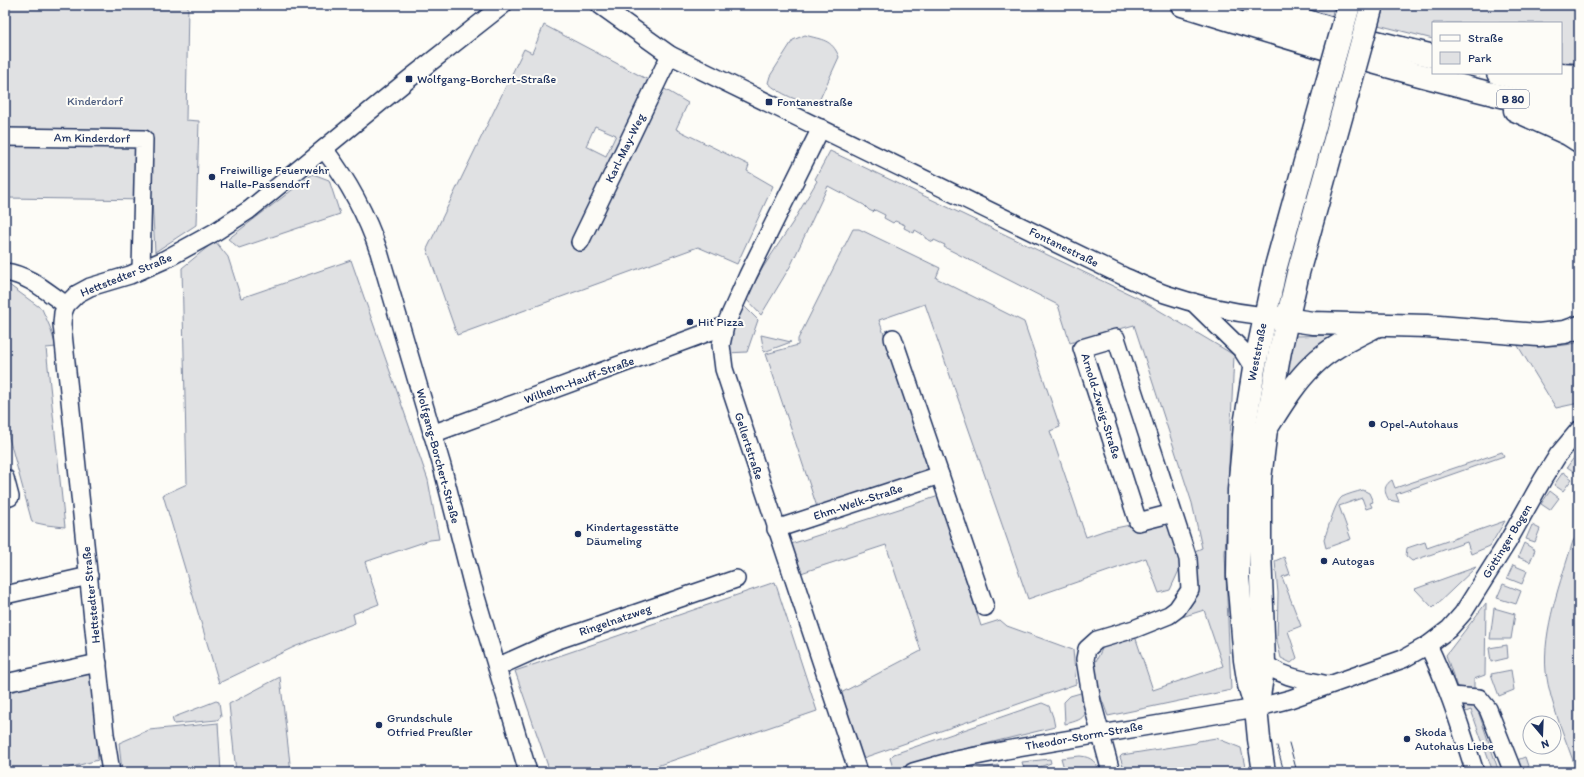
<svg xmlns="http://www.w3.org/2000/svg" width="1584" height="777" font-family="Itim,sans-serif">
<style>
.green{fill:#e0e1e3;stroke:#7e88a0;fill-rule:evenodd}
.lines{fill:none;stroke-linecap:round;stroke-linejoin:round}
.minor-casing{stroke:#1b2f5e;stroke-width:20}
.major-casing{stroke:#1b2f5e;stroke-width:25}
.highway-casing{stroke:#1b2f5e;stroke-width:25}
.minor{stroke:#fdfcf7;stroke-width:17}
.major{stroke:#fdfcf7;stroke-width:22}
.highway{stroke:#fdfcf7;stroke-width:22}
.tram{stroke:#1b2f5e;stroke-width:1}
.major-bridge-casing{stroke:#1b2f5e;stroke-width:25;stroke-linecap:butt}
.major-bridge{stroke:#fdfcf7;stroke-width:22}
.poi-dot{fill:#1b2f5e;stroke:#fdfcf7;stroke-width:1.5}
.labels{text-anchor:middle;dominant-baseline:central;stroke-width:4;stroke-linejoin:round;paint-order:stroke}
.shield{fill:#fdfcf7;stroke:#5f6c8c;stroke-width:1}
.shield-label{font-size:11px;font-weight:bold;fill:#1b2f5e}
.poi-label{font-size:12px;fill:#1b2f5e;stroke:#fdfcf7;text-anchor:start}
.park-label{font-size:12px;fill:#4c5c7f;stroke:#fdfcf7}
.street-label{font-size:12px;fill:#1b2f5e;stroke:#fdfcf7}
</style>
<rect width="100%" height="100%" fill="#fdfcf7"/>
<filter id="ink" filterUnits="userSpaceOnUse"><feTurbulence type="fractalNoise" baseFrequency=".025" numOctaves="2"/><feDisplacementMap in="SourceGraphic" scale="8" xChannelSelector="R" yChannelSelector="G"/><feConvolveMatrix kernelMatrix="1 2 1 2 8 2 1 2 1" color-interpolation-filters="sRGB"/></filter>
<g filter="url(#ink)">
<g class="green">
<path d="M5,5h183l-2,115 13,1 -3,104 -41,27 -3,-52 -147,-2z"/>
<path d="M1294,5h40l-2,11z"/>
<path d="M1385,5h194v58l-18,-1v-39h-128v16l-55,-14z"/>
<path d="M544,25l112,59 32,19 -12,26 73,36 -2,6 26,15 -36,78 -39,-17 -241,88 -30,-86 97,-200 8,4zM595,126l21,9 -10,21 -20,-10z"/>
<path d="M805,35c17,5 27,4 34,22l-20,44 -5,3c-15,-2 -34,-10 -46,-21l2,-7 23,-36z"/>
<path d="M830,151l310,148 94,56 -9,199 6,136 -123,26 -17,-45 13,-26 30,-12 19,57 70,-24 -19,-56 -22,7 -3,-5 11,-59 12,-5 -10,-45 -58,-178 -64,18 -12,-38 -114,-58 1,-2 -11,-5 -1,2 -8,-4v-2l-10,-6 -1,3 -10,-5 1,-3 -10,-4 -2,2 -9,-5 1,-3 -10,-5 -2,2 -4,-2 -5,-5 -36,-19 -37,79 -30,50 -15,-16 16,-30 31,-47 24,-41 -2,-2z"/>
<path d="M313,174l16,6 11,34 -101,34 -11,-9z"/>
<path d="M853,229h6l81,39 -4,10 88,44 36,105 -10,4 36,106 20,-7 62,-13 14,47 -12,26 -11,3 -13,-35 -118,41 -103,-295 -46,16 52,149 -114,38 -51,-153 32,-9v-6z"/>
<path d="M215,241l13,16 13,41 110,-38 77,220 11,59 -9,1 -65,22 14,42 -26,10 2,9 -61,24 -75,36 -56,-188 24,-11 -5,-216z"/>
<path d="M5,282l37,27 8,18 6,20 -10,1 19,179 -19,-2 -14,-3 -27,-99z"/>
<path d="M740,302l18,18 -11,32 -20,1z"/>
<path d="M761,335l30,7 -27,10z"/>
<path d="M1336,335l-57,57 13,-55 3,-1z"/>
<path d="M1515,341c23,4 42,8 64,1v61l-23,5z"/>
<path d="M1502,452l2,4 -108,38 3,8 -10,-2c-5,-8 -6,-14 3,-20l3,8z"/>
<path d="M1576,455l3,2v13l-3,3 -9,-6z"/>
<path d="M1563,472l9,7 -9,12 -9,-6z"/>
<path d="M1363,490l6,3 4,9 -3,1 2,4 -6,2 -4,-11 -23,8 12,33 -25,9 -2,-8c3,-9 12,-39 18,-43 6,-3 14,-5 21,-7z"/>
<path d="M1550,491l9,7 -9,12 -9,-6z"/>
<path d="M939,496l42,130 19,-6 7,6 66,24 3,34 -216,75 -21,-65 82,-43 -35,-106 -85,28 -10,-29z"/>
<path d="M1505,521l-15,25 -19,8 -4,-12 -55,19 -6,-5 1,-8 18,-6 2,6z"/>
<path d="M1532,525l8,4 -5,13 -9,-3z"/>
<path d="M1579,533v239h-2c-10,-30 -27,-68 -31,-100 -4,-42 15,-91 27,-131z"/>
<path d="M1524,543l11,7 -5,12 -12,-5z"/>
<path d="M1284,557l6,17 -8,3 19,49 -13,5 9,27 -6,5 -10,-5 -4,-17 1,-48 -3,-32z"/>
<path d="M1513,565l14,6 -5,13 -15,-6z"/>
<path d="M1476,567l-43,41 -18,-19z"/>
<path d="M775,582l42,129 -178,61h-89l-35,-101z"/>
<path d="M1503,584l18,7 -5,13 -19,-6z"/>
<path d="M1486,603l-1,72 -11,4v10l-17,-2 -11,-32z"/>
<path d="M1494,608l21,6 -4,25h-21z"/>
<path d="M1507,645l1,13 -17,4 -2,-14z"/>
<path d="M1511,670l3,20 -15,6 -8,-22z"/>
<path d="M94,672l4,88 -44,12h-49v-80z"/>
<path d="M280,677l11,95h-55l-7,-68z"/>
<path d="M1084,692c4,22 4,27 -19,32l-1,-22 6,-6z"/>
<path d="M1476,700l1,8 22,64h-6l-22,-62 -8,3 -2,-6 2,-6z"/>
<path d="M216,701l3,1 2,15 -4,3 -43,4 -2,-6z"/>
<path d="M1042,703l7,3 4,11 2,10 -99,24 -62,20 -4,-13 4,-4z"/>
<path d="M218,723l3,49h-99l-3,-29 30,-13z"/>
<path d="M1216,738l25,10 5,24h-49l-9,-3 -24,3h-39l-5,-15 2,-2 74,-12 2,-2z"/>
<path d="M1080,756c12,1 16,6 20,16h-35l-4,-14z"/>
<path d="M1525,757l5,15h-9l-4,-12z"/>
<path d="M1050,759l1,4 -26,9 -3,-10z"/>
<path d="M998,765l1,5 -7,2h-28z"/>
</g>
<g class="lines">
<g class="minor-casing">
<g id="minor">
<path d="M600,5l70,50 453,221c14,6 28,13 42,18 32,11 66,18 99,22"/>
<path d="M821,128l-73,147 -23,51 -4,19 3,24 134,403"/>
<path d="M5,137l139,2 -3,131"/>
<path d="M324,149c25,33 42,64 55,103l63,214 31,121 55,185"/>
<path d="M580,242l90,-187"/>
<path d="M5,272c24,3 42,20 61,33"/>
<path d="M1193,302l49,48 12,19"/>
<path d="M893,338l47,137"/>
<path d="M432,434l293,-108"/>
<path d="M5,478l5,19 -5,1"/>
<path d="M776,529l164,-54 45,132"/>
<path d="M5,595l84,-19"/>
<path d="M1428,645c20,41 33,84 47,127"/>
<path d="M1264,663c19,15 42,17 64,22"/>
<path d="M497,667l58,-26 181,-62"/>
<path d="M5,683l93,-20"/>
<path d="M1450,696l29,2 9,11 25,63"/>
<path d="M111,772l-6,-38 -43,-410 1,-11 3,-8 11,-11 13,-7 40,-12 34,-15 51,-28 34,-22 160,-131 94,-74"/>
<path d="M913,772l43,-12 50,-10 250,-42 34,-9 113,-40 25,-14 21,-16 14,-16 44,-70 36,-64 15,-24 21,-25"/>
<path d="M1111,772l-19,-70 -7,-43 2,-10 10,-9 37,-11 35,-14 8,-6 13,-19 -2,-31 -72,-221 -34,10 56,174 35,-9"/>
</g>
</g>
<g class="major-casing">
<g id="major">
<path d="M1258,703l6,-40 -4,-113v-71l6,-50 14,-78 18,-78 49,-177"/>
<path d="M1264,772l-5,-33 -3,-31 -7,-23 -4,-25 -7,-84 1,-86 6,-65 9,-56 21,-99 50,-180"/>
</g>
</g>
<g class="highway-casing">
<g id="highway">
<path d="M1182,5c131,41 263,80 397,109"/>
<path d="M1253,5l123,37 57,14"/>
<path d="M1498,73l81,20"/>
<path d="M1542,74l37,2"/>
<path d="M1515,110l53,24 11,7"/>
<path d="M1264,316l49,7 114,3 111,9 27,-3 14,-5"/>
<path d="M1266,429c14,-22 28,-46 47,-64 17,-17 41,-28 63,-39"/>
</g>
</g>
<use href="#minor" class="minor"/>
<use href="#major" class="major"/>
<use href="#highway" class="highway"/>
<g class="tram">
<path d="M1289,743l8,29"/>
<path d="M1277,746l7,26"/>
</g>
<g class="major-bridge-casing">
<g id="major-bridge">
<path d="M1325,90l24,-85"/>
<path d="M1347,96l25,-91"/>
</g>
</g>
<use href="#major-bridge" class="major-bridge"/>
</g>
</g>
<g class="poi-dot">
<rect x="405" y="75" width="8" height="8" rx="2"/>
<rect x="765" y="98" width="8" height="8" rx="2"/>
<circle cx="212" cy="177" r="4"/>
<circle cx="690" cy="322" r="4"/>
<circle cx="1372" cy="424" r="4"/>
<circle cx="578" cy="534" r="4"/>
<circle cx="1324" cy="561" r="4"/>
<circle cx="379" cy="725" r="4"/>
<circle cx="1407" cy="739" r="4"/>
</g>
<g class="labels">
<rect class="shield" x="1497" y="90" width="32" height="18" rx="3"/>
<g class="shield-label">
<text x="1513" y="99">B 80</text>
</g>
<g class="poi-label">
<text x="417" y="79">Wolfgang-Borchert-Straße</text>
<text x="777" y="102">Fontanestraße</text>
<text x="220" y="170">Freiwillige Feuerwehr<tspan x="220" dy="14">Halle-Passendorf</tspan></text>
<text x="698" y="322">Hit Pizza</text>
<text x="1380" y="424">Opel-Autohaus</text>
<text x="586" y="527">Kindertagesstätte<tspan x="586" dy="14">Däumeling</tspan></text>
<text x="1332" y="561">Autogas</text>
<text x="387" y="718">Grundschule<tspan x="387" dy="14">Otfried Preußler</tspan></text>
<text x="1415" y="732">Skoda<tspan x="1415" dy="14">Autohaus Liebe</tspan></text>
</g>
<g class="park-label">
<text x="95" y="101">Kinderdorf</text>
</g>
<g class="street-label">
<text transform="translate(92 138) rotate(1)">Am Kinderdorf</text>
<text transform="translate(625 148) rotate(-64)">Karl-May-Weg</text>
<text transform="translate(1064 247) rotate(26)">Fontanestraße</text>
<text transform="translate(126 275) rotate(-22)">Hettstedter Straße</text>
<text transform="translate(1257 352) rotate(-79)">Weststraße</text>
<text transform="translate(579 380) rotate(-20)">Wilhelm-Hauff-Straße</text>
<text transform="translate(1101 406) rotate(73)">Arnold-Zweig-Straße</text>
<text transform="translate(749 446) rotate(72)">Gellertstraße</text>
<text transform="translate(438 456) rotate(75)">Wolfgang-Borchert-Straße</text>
<text transform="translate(858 502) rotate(-18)">Ehm-Welk-Straße</text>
<text transform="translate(1507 541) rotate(-59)">Göttinger Bogen</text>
<text transform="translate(91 595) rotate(-96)">Hettstedter Straße</text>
<text transform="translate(615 620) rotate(-19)">Ringelnatzweg</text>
<text transform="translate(1084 736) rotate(-10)">Theodor-Storm-Straße</text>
</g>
</g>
<rect width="1584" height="777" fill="none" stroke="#fdfcf7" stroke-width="20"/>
<rect x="10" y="10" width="1564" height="757" fill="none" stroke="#1b2f5e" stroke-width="1.5" filter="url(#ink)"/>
<rect x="1432" y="22" width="130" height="52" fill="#fdfcf7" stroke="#a3aaba"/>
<rect x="1440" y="35" width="20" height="6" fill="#fdfcf7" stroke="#a3aaba"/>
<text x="1468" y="42" font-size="12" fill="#1b2f5e">Straße</text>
<rect x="1440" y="52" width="20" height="12" fill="#e0e1e3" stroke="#a3aaba"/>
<text x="1468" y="62" font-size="12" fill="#1b2f5e">Park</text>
<g transform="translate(1542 735) rotate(161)"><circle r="19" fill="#fdfcf7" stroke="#a3aaba"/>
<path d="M0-3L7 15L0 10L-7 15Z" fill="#1b2f5e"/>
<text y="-6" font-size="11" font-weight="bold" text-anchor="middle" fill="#1b2f5e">N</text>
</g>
</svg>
